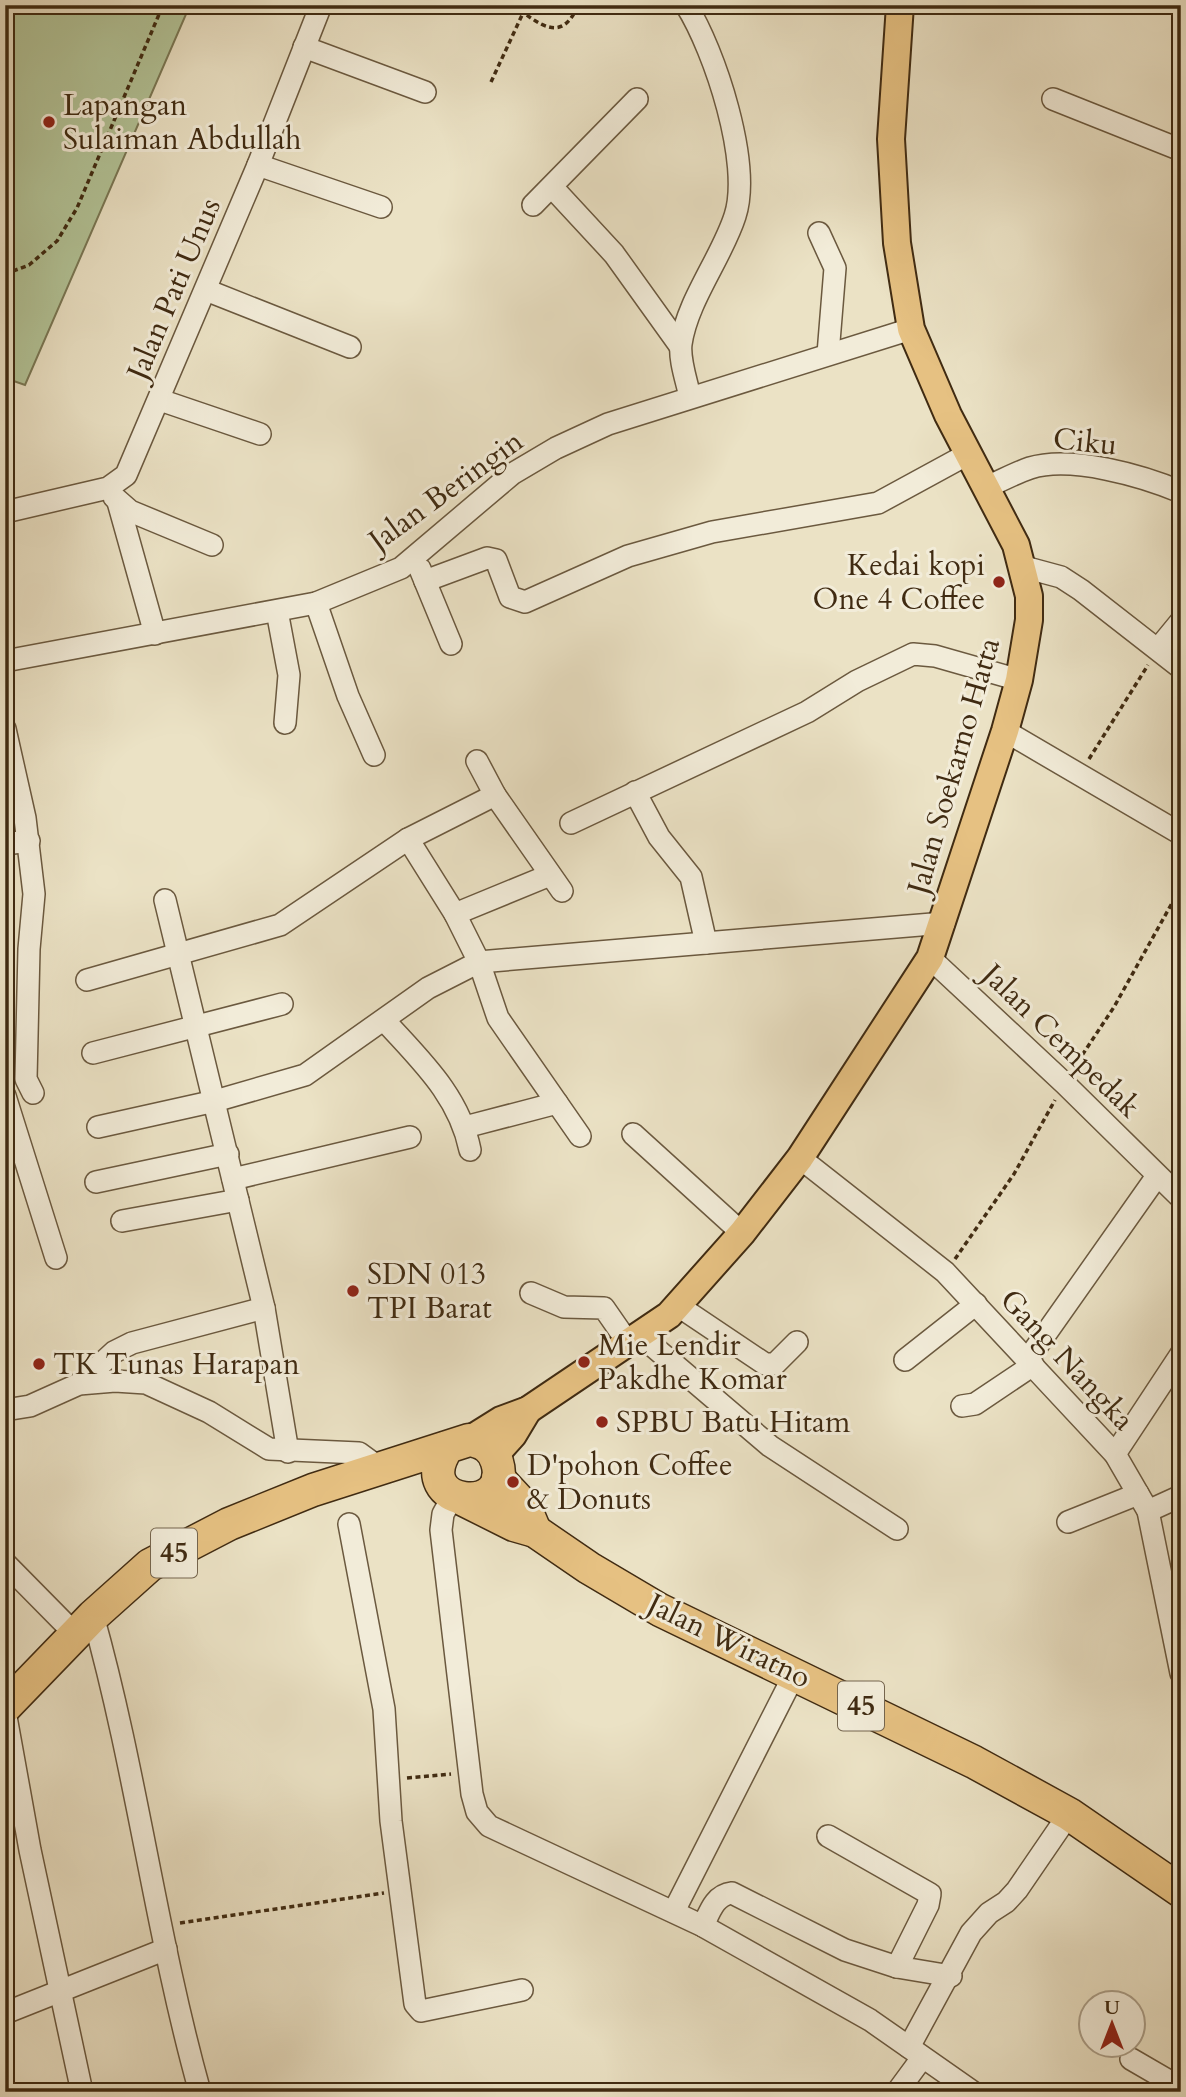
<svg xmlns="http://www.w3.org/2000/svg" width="1186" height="2097" font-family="Cardo,serif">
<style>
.green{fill:#b3c498;stroke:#7a7855;stroke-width:2}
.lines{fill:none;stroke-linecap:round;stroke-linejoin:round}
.minor-casing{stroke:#6b593f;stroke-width:24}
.major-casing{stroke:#402b12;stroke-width:30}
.highway-casing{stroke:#402b12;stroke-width:35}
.path{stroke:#402b12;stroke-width:3.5;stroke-dasharray:5 3.5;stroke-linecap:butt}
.minor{stroke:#f2ecd9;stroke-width:21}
.major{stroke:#e6c182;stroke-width:26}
.highway{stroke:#e6c182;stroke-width:32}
.poi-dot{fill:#8f2418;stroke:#f2ecd9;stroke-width:2.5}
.labels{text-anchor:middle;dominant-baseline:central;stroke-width:6;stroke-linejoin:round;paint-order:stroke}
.shield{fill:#f2ecd9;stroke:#75654e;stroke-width:2}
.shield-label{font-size:28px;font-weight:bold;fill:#402b12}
.poi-label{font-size:30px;fill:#402b12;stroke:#f2ecd9;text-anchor:start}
.street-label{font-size:30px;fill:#402b12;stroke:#f2ecd9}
</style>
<rect width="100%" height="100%" fill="#ebe2c5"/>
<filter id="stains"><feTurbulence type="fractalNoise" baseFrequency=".00286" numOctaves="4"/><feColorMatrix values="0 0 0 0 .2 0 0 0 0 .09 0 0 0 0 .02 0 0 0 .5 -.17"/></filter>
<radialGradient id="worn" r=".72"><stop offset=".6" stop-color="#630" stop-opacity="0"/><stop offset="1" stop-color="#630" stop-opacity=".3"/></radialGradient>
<path class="green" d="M5,5h185l-165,380 -20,-7z"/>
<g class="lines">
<g class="minor-casing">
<g id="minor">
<path d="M686,5c29,46 66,159 49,211 -13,41 -48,85 -54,128 -2,16 6,38 9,53"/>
<path d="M304,47l121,45"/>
<path d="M1053,99l128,51"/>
<path d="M258,165l123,42"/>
<path d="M552,187l62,67 66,92"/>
<path d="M533,205l104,-106"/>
<path d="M819,233l16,35 -7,86"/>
<path d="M206,290l144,57"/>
<path d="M160,400l100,34"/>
<path d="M984,488c15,-6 31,-15 46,-20 41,-13 113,8 151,24"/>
<path d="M114,497l16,14 82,34"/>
<path d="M118,502l37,132"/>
<path d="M5,512l103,-24 18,-13 132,-310 63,-160"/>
<path d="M1024,567l37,10 20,13 100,78"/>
<path d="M420,569l31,75"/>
<path d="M425,581l62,-23 9,2 14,37 15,5 103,-46 84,-24 166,-29 90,-49"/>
<path d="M316,603l32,93 26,59"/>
<path d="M277,611l12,64 -4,48"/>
<path d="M1158,649l23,-28"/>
<path d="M5,661l311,-58 85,-35 111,-94 44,-26 52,-24 303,-95"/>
<path d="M5,729l20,89 9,76 -5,55 -3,130 7,14"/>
<path d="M1005,731l176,103"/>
<path d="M477,761l18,34 67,96"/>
<path d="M635,792l24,45 32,40 15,66"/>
<path d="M571,823l236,-111 50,-31 56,-27 22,2 84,24"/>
<path d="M408,839l47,75 24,48 19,56 82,118"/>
<path d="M5,844l24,-3"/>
<path d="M165,900l99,408 24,144"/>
<path d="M455,914l95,-39"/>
<path d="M930,958l134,125 117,115"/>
<path d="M87,980l193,-55 128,-86 87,-44"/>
<path d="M384,1020c36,40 75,75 86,130"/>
<path d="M93,1053l189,-49"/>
<path d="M5,1096l51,162"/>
<path d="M98,1127l117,-26 90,-26 123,-87 51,-26 465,-39"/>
<path d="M465,1127l92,-24"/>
<path d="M633,1134l109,99"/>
<path d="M800,1158l145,114 170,182 33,57 33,162"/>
<path d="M233,1179l177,-42"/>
<path d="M96,1182l132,-28"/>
<path d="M122,1221l116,-21"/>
<path d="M531,1293l33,14 40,1 25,36"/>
<path d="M677,1305l88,59h10l22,-22"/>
<path d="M641,1336l129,110 127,83"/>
<path d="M1028,1359l129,-183"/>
<path d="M905,1360l71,-56"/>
<path d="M79,1384l35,-32 18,-9 132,-35"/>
<path d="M962,1406l13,-2 58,-39"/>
<path d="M5,1410l25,-4 49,-22 36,-3 31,2 63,29 60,37 90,4 11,8 5,8"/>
<path d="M1115,1454l66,-100"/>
<path d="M453,1496l-10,18 -2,16 31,264 5,18 12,14 214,100 167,94 103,72"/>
<path d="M1148,1511l33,-15"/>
<path d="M1068,1522l70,-28"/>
<path d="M349,1524l35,185 7,112 24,183 6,7 101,-21"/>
<path d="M5,1563l70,71"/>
<path d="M93,1616c44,157 63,319 107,476"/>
<path d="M5,1711l25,139 52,242"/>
<path d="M828,1836l102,58 -2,11 -31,62 54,9"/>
<path d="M674,1911l121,-238"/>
<path d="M703,1926c7,-15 12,-31 29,-33l113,57 52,17"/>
<path d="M5,2013l161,-64"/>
<path d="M909,2047l62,-114 18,-20 17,-11 11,-12 52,-76"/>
<path d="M1131,2059l50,29"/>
<path d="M897,2092l25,-34"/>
</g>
</g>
<g class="major-casing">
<g id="major">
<path d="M469,1440l32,-20 27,-10 141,-95 73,-82 58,-75 130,-200 75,-227 14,-51 10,-60v-24l-13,-51 -68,-130 -37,-86 -14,-86 -6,-104 9,-134"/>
<path d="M495,1455l18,-20 15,-25"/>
</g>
</g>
<g class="highway-casing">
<g id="highway">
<path d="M498,1478l27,29 10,24"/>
<path d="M464,1500l50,25 21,6 54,37 71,42 314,152 95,52 112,77"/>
<path d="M5,1707l88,-91 57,-51 79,-41 84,-34 156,-50c14,2 24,8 28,22 17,55 -89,46 -50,-14"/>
</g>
</g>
<g class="path">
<path d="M513,5c27,20 49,39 65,0"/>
<path d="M491,82l32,-69"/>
<path d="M5,274l24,-9 28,-24 20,-33 86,-203"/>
<path d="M1089,759l59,-94"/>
<path d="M1073,1069l41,-62 67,-120"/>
<path d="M955,1259l59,-85 41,-74"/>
<path d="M407,1778l44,-4"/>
<path d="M180,1923l204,-30"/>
</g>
<use href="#minor" class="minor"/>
<use href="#major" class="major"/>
<use href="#highway" class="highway"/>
</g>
<g class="poi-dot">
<circle cx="49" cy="122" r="7"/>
<circle cx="999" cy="582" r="7"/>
<circle cx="353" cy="1291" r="7"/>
<circle cx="584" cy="1362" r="7"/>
<circle cx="39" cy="1364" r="7"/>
<circle cx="602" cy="1422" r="7"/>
<circle cx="513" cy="1482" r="7"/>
</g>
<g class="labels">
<g class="shield">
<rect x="151" y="1528.5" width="46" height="49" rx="5"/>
<rect x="838" y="1681.5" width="46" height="49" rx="5"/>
</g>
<g class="shield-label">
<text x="174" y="1553">45</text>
<text x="861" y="1706">45</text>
</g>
<g class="poi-label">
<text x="63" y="105">Lapangan<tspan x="63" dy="34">Sulaiman Abdullah</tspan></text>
<text x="985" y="565" text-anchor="end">Kedai kopi<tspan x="985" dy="34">One 4 Coffee</tspan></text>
<text x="367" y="1274">SDN 013<tspan x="367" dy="34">TPI Barat</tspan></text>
<text x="598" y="1345">Mie Lendir<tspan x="598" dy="34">Pakdhe Komar</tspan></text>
<text x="53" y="1364">TK Tunas Harapan</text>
<text x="616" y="1422">SPBU Batu Hitam</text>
<text x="527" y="1465">D'pohon Coffee<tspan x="527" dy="34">&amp; Donuts</tspan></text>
</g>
<g class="street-label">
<text transform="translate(174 289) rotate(-67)">Jalan Pati Unus</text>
<text transform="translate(1085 442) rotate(6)">Ciku</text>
<text transform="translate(446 491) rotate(-36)">Jalan Beringin</text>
<text transform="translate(954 766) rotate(-74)">Jalan Soekarno Hatta</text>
<text transform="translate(1061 1041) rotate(44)">Jalan Cempedak</text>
<text transform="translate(1067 1360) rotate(47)">Gang Nangka</text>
<text transform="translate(729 1641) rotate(26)">Jalan Wiratno</text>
</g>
</g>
<rect width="1186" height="2097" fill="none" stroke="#ebe2c5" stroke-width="28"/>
<rect x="7" y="7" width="1172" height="2083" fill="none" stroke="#402b12" stroke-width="3.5"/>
<rect x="14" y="14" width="1158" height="2069" fill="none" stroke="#402b12" stroke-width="2"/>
<g transform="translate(1112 2024)"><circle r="33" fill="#f2ecd9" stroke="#ab9f89" stroke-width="2"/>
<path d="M0-5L12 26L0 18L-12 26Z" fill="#8f2418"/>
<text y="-10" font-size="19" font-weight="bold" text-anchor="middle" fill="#402b12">U</text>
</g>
<rect width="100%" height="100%" filter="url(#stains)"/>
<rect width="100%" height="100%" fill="url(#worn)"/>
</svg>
